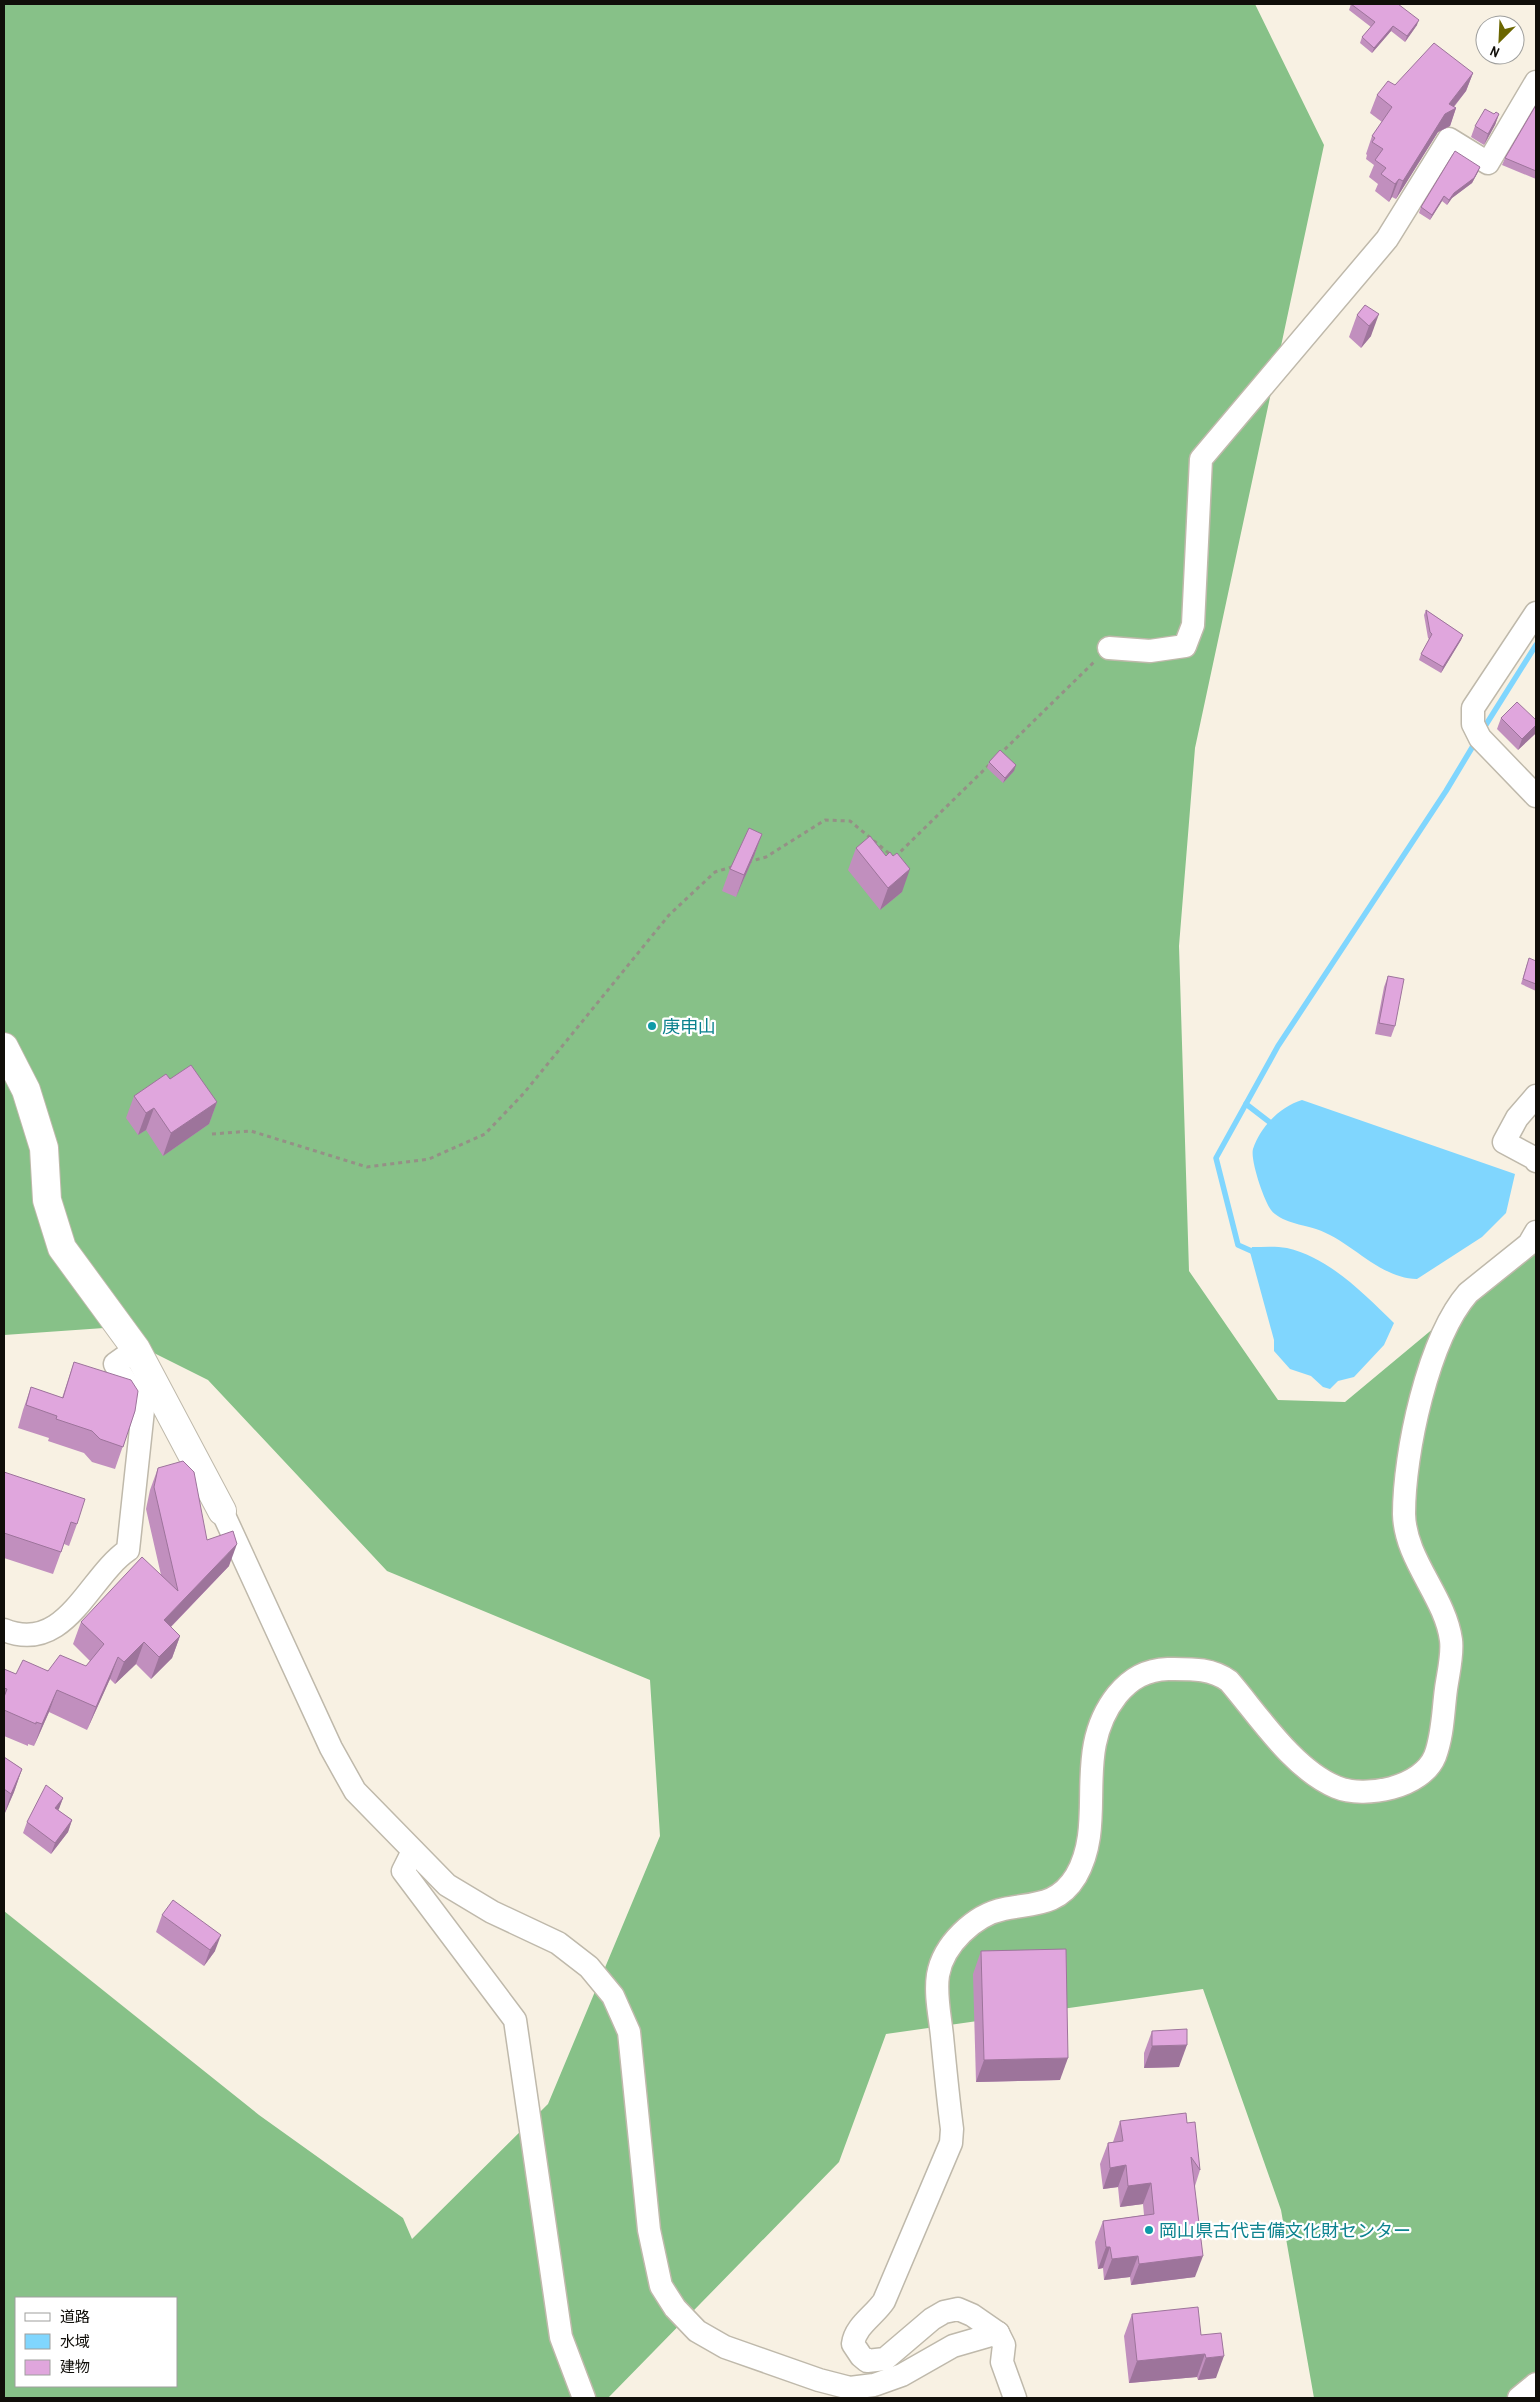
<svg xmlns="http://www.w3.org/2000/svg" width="1540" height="2402" font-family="'Archivo Narrow','Noto Sans JP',sans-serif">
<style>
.forest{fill:#87c188;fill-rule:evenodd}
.water{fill:#80d6fe}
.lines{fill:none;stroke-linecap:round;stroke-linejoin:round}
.stream{stroke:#80d6fe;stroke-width:5.5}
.minor-casing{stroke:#bfb9ab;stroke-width:25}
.tertiary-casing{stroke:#bfb9ab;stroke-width:30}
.path{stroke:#959086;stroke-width:3;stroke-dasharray:4 4;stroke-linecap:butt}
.minor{stroke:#fff;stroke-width:22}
.tertiary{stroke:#fff;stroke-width:28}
.wall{fill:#c18fbe}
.shaded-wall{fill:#9d749b}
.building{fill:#e0a6dd;stroke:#9d749b}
.culture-dot{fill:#0f9aa8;stroke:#fff;stroke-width:2}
.labels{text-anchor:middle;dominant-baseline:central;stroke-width:4.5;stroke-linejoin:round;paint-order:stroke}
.culture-label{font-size:18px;fill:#0d838f;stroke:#fff;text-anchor:start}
</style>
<rect width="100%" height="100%" fill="#f8f1e3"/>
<path class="forest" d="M4,4h1251l69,141 -129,603 -16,198 10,325 89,129 67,2 191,-159v1155h-222l-33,-188 -78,-221 -317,45 -47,128 -231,236h-604v-487l255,204 144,103 9,21 136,-135 112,-268 -10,-156 -263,-109 -179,-191 -104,-52 -100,7zM16,2298h160v88h-160z"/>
<g class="water">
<path d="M1302,1100l213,74 -9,39 -24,24 -65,42c-39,-1 -65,-38 -101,-50 -12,-4 -36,-7 -45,-19 -7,-9 -21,-50 -18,-61 7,-22 28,-43 49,-49z"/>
<path d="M1252,1247c11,0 24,-1 35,1 43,10 77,46 107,75l-10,22 -30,32 -16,4 -8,8 -7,-2 -12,-11 -21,-7 -16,-18v-11l-24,-88z"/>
</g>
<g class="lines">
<g class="stream">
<path d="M1482,731l54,-86"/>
<path d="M1246,1104l30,23"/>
<path d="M1256,1253l-18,-8 -22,-87 62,-112 168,-255 30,-50"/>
</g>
<g class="minor-casing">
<g id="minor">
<path d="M1536,613l-63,95v16l7,14 56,58"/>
<path d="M1109,648l41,3 35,-5 8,-21 8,-166 186,-220 62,-100 39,24 48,-81"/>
<path d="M1536,1096l-19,22 -13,24 30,16 2,3"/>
<path d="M222,1511l109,237 24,43 92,94 45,27 66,31 31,24 24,29 16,36 20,198 12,56 14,22 22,23 28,16 94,33 31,8 24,-3 28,-10 51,-29 45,-13"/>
<path d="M4,1630c62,25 84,-53 124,-80l15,-140 -28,-46 21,-15"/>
<path d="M413,1851l-10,20 112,149 46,317 23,61"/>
<path d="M1015,2398l-13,-36 2,-17 -6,-12 -26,-18 -14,-6 -14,3 -12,7 -47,40 -18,2 -6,-5 -8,-12c2,-18 22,-29 31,-43l67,-158 1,-14c-4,-31 -7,-62 -10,-93 -2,-20 -7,-41 -4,-61 5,-30 36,-60 66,-66 30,-6 54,-3 72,-33 32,-55 -5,-123 41,-181 14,-17 29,-25 51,-26 23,0 43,-1 61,12 30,35 64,88 107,106 29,12 86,1 99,-31 8,-21 8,-45 11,-67 2,-15 7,-34 5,-49 -6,-44 -46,-80 -47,-126 0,-61 24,-175 64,-221l61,-49 7,-12"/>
<path d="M1519,2398l17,-14"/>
</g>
</g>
<g class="tertiary-casing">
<path id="tertiary" d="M4,1047l22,43 18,58 3,52 15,48 74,101 86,162"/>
</g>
<g class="path">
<path d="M999,755l95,-93"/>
<path d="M895,857l94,-92"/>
<path d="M748,862l18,-5 59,-37 25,1 41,34"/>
<path d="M212,1134l39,-3 116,36 62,-8 56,-25 39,-41 145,-178 46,-43 20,-6"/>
</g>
<use href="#minor" class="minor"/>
<use href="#tertiary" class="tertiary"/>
</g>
<g class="wall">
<path d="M1351,4l66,21 -12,17 -14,-11 -19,22 -12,-10 2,-6 9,-10 -22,-17z"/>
<path d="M1473,73l-7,18 -12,16 2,1 -6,18 -12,6 -42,67 -4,-2 -3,5 -14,-11 3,-7 -9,-7 5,-12 -8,-6 1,-4 -1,-1 6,-18 10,-14 -12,-9 7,-18 18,-10z"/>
<path d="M1536,105v74l-34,-14 3,-7z"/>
<path d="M1494,114h5l-4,11 -11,20 -13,-8 4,-11z"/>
<path d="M1478,172l-6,11 -20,15 -5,7 -5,-4 -12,19 -11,-7 2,-6z"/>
<path d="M1365,305l6,31 -10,12 -12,-11 8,-22z"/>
<path d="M1426,610l37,25 -2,5 -20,33 -22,-13 2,-6 8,-15 -1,-1 -4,-23z"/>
<path d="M1501,718l34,16 -17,16 -21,-21z"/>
<path d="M989,762l25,9 -11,12 -16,-15z"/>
<path d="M762,834l-8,22 -18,41 -14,-6 8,-22z"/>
<path d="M856,848l30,8h7l9,36 -22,18 -32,-40z"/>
<path d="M1536,961v30l-15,-7 6,-20z"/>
<path d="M1388,976l7,50 -4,11 -16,-3 9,-47z"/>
<path d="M170,1079l47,23 -8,22 -46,32 -17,-26 -8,5 -12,-17 8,-22z"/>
<path d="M74,1362l61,49 -20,58 -23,-7 -8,-9 -36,-12 1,-3 -31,-10 5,-18 8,-23 31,11z"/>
<path d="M158,1468l49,72 22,26 -58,61 9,9 -8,22 -21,21 -15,-15 -21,20 -5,-5 -23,51 -38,-18 -15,34 -6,-2v2l-24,-10v-67l12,5 70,-8 4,-5 -17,-17 8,-22 80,-47 -15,-66 4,-19z"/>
<path d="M4,1472l73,52 -8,22 -5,-2 -11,30 -49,-16z"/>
<path d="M4,1757l18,12 -8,23 -10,23z"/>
<path d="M63,1798l-5,12 14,10 -4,12 -17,22 -28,-21 4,-11z"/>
<path d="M162,1915l53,36 -11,15 -48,-34z"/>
<path d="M981,1951l79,129 -84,2 -3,-108z"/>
<path d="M1152,2031l27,36 -35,1v-15z"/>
<path d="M1120,2121l67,2 13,47 -5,16v91l-64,8 -1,-8 -26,3 -1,-12 -5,1 -3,-27 8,-21 41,-6 -1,-11 -23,3 -2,-20 -15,2 -3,-25 8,-21 5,-1z"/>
<path d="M1132,2314l69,21 15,43 -18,2 -1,-3 -68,6 -5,-47z"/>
</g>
<g class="shaded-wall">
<path d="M1419,20l-2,5 -12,17 2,-6z"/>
<path d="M1393,26l-2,5 -19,22 2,-5z"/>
<path d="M1473,73l-7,18 -16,20 6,-3 -6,18 -12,6 -42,67 7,-18 46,-77z"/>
<path d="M1499,114l-4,11 -11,20 4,-11z"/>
<path d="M1480,167l-2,5 -6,11 -20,15 -5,7 2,-5 5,-7z"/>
<path d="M1399,179l-7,18 -3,5 6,-18z"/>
<path d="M1444,196l-2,5 -12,19 2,-5z"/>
<path d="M1379,314l-8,22 -10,12 8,-22z"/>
<path d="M1463,635l-2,5 -20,33 2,-6z"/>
<path d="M1536,725v4l-1,5 -17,16 4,-11z"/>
<path d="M1016,765l-2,6 -11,12 2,-5z"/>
<path d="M762,834l-8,22 -18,41 8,-22z"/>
<path d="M910,869l-8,23 -22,18 8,-22z"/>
<path d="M217,1102l-8,22 -46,32 8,-23z"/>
<path d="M154,1108l-8,22 -8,5 8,-22z"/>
<path d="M237,1544l-8,22 -73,76 8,-22z"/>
<path d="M180,1636l-8,22 -21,21 8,-22z"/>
<path d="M144,1642l-8,22 -21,20 9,-22z"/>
<path d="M118,1657l-8,22 -23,51 9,-23z"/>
<path d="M57,1690l-8,22 -15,34 8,-22z"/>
<path d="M22,1769l-8,23 -10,23 7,-21z"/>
<path d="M63,1798l-4,11 -8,11 4,-12z"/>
<path d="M72,1820l-4,12 -17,22 4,-11z"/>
<path d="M221,1935l-6,16 -11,15 6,-16z"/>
<path d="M1187,2045l-8,22 -35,1 8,-22z"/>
<path d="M1068,2058l-8,22 -84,2 8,-22z"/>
<path d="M1126,2165l-8,22 -15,2 7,-21z"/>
<path d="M1151,2183l-8,21 -23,3 8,-21z"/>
<path d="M1106,2247h4l-7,21 -5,1z"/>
<path d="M1138,2256l-8,21 -26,3 8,-21z"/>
<path d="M1203,2256l-8,21 -64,8 8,-21z"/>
<path d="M1205,2354l-8,23 -68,6 8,-22z"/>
<path d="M1224,2356l-8,22 -18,2 8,-22z"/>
</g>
<g class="building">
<path d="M1351,4h47l21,16 -12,16 -14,-10 -19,22 -12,-11 13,-15z"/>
<path d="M1434,43l39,30 -24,31 7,4 -11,6 -42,67 -4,-2 -4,5 -14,-10 5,-6 -11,-8 8,-11 -11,-7 3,-4 -3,-2 20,-29 -15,-12 11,-14 7,4z"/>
<path d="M1536,105v66l-31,-13z"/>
<path d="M1485,109l9,5 2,-2 3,2 -11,20 -13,-8z"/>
<path d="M1455,151l25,16 -6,11 -20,15 -5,7 -5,-4 -12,19 -11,-8z"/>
<path d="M1365,305l14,9 -10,12 -12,-11z"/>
<path d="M1426,610l37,25 -20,32 -22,-13 11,-20 -2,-2z"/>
<path d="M1517,702l19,18v5l-14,14 -21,-21z"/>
<path d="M1000,750l16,15 -11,13 -16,-16z"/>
<path d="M749,828l13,6 -18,41 -14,-6z"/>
<path d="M870,836l16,20 4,-4 3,4 4,-3 13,16 -22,19 -32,-40z"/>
<path d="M1529,958l7,3v23l-13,-5z"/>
<path d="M1388,976l16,3 -9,47 -16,-3z"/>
<path d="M191,1065l26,37 -46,31 -17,-25 -8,5 -12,-17 32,-22 4,5z"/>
<path d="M74,1362l57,18 7,11 -3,20 -12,36 -23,-8 -8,-8 -36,-12 1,-3 -31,-11 5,-18 32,11z"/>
<path d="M183,1461l11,11 13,68 26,-9 4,13 -73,76 16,16 -21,21 -15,-15 -20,20 -6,-5 -22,50 -39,-17 -15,34 -6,-2v2l-32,-14v-13l3,-8 -3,-1v-19l12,5 7,-14 25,11 12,-16 26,11 18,-22 -23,-22 61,-65 36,34 -24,-104 4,-19z"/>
<path d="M4,1472l81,27 -8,25 -6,-2 -10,30 -57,-19z"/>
<path d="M4,1757l18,12 -11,25 -7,-5z"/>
<path d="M46,1785l17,13 -8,10 17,12 -17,23 -28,-21z"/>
<path d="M173,1900l48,35 -11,15 -48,-35z"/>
<path d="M1066,1949l2,109 -84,2 -3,-109z"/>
<path d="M1187,2029v16l-35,1v-15z"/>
<path d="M1186,2113l1,10 8,-1 5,48 -9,-13 12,99 -64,8 -1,-8 -26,3 -2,-12h-4l-3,-26 51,-7 -3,-31 -23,3 -2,-21 -16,3 -2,-25 15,-2 -3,-20z"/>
<path d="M1198,2307l3,28 20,-2 3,23 -18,2 -1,-4 -68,7 -5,-47z"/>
</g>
<g class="culture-dot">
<circle cx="652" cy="1026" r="5"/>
<circle cx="1149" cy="2230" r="5"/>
</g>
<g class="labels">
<g class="culture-label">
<text x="662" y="1026">庚申山</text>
<text x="1159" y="2230">岡山県古代吉備文化財センター</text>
</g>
</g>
<rect width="1540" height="2402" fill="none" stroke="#100e09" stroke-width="10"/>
<rect x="15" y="2297" width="162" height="90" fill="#ffffff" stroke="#9f9f9d"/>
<rect x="25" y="2313" width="25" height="8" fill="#ffffff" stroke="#9f9f9d"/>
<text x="60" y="2322" font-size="15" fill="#100e09">道路</text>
<rect x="25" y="2334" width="25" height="15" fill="#80d6fe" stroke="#9f9f9d"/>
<text x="60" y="2347" font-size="15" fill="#100e09">水域</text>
<rect x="25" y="2360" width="25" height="15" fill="#e0a6dd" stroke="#9f9f9d"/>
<text x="60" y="2372" font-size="15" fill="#100e09">建物</text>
<g transform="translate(1500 40) rotate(204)"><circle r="24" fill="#ffffff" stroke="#9f9f9d"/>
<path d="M0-4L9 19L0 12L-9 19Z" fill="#6b6600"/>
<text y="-8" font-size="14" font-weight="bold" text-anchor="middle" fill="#100e09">N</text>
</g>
</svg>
